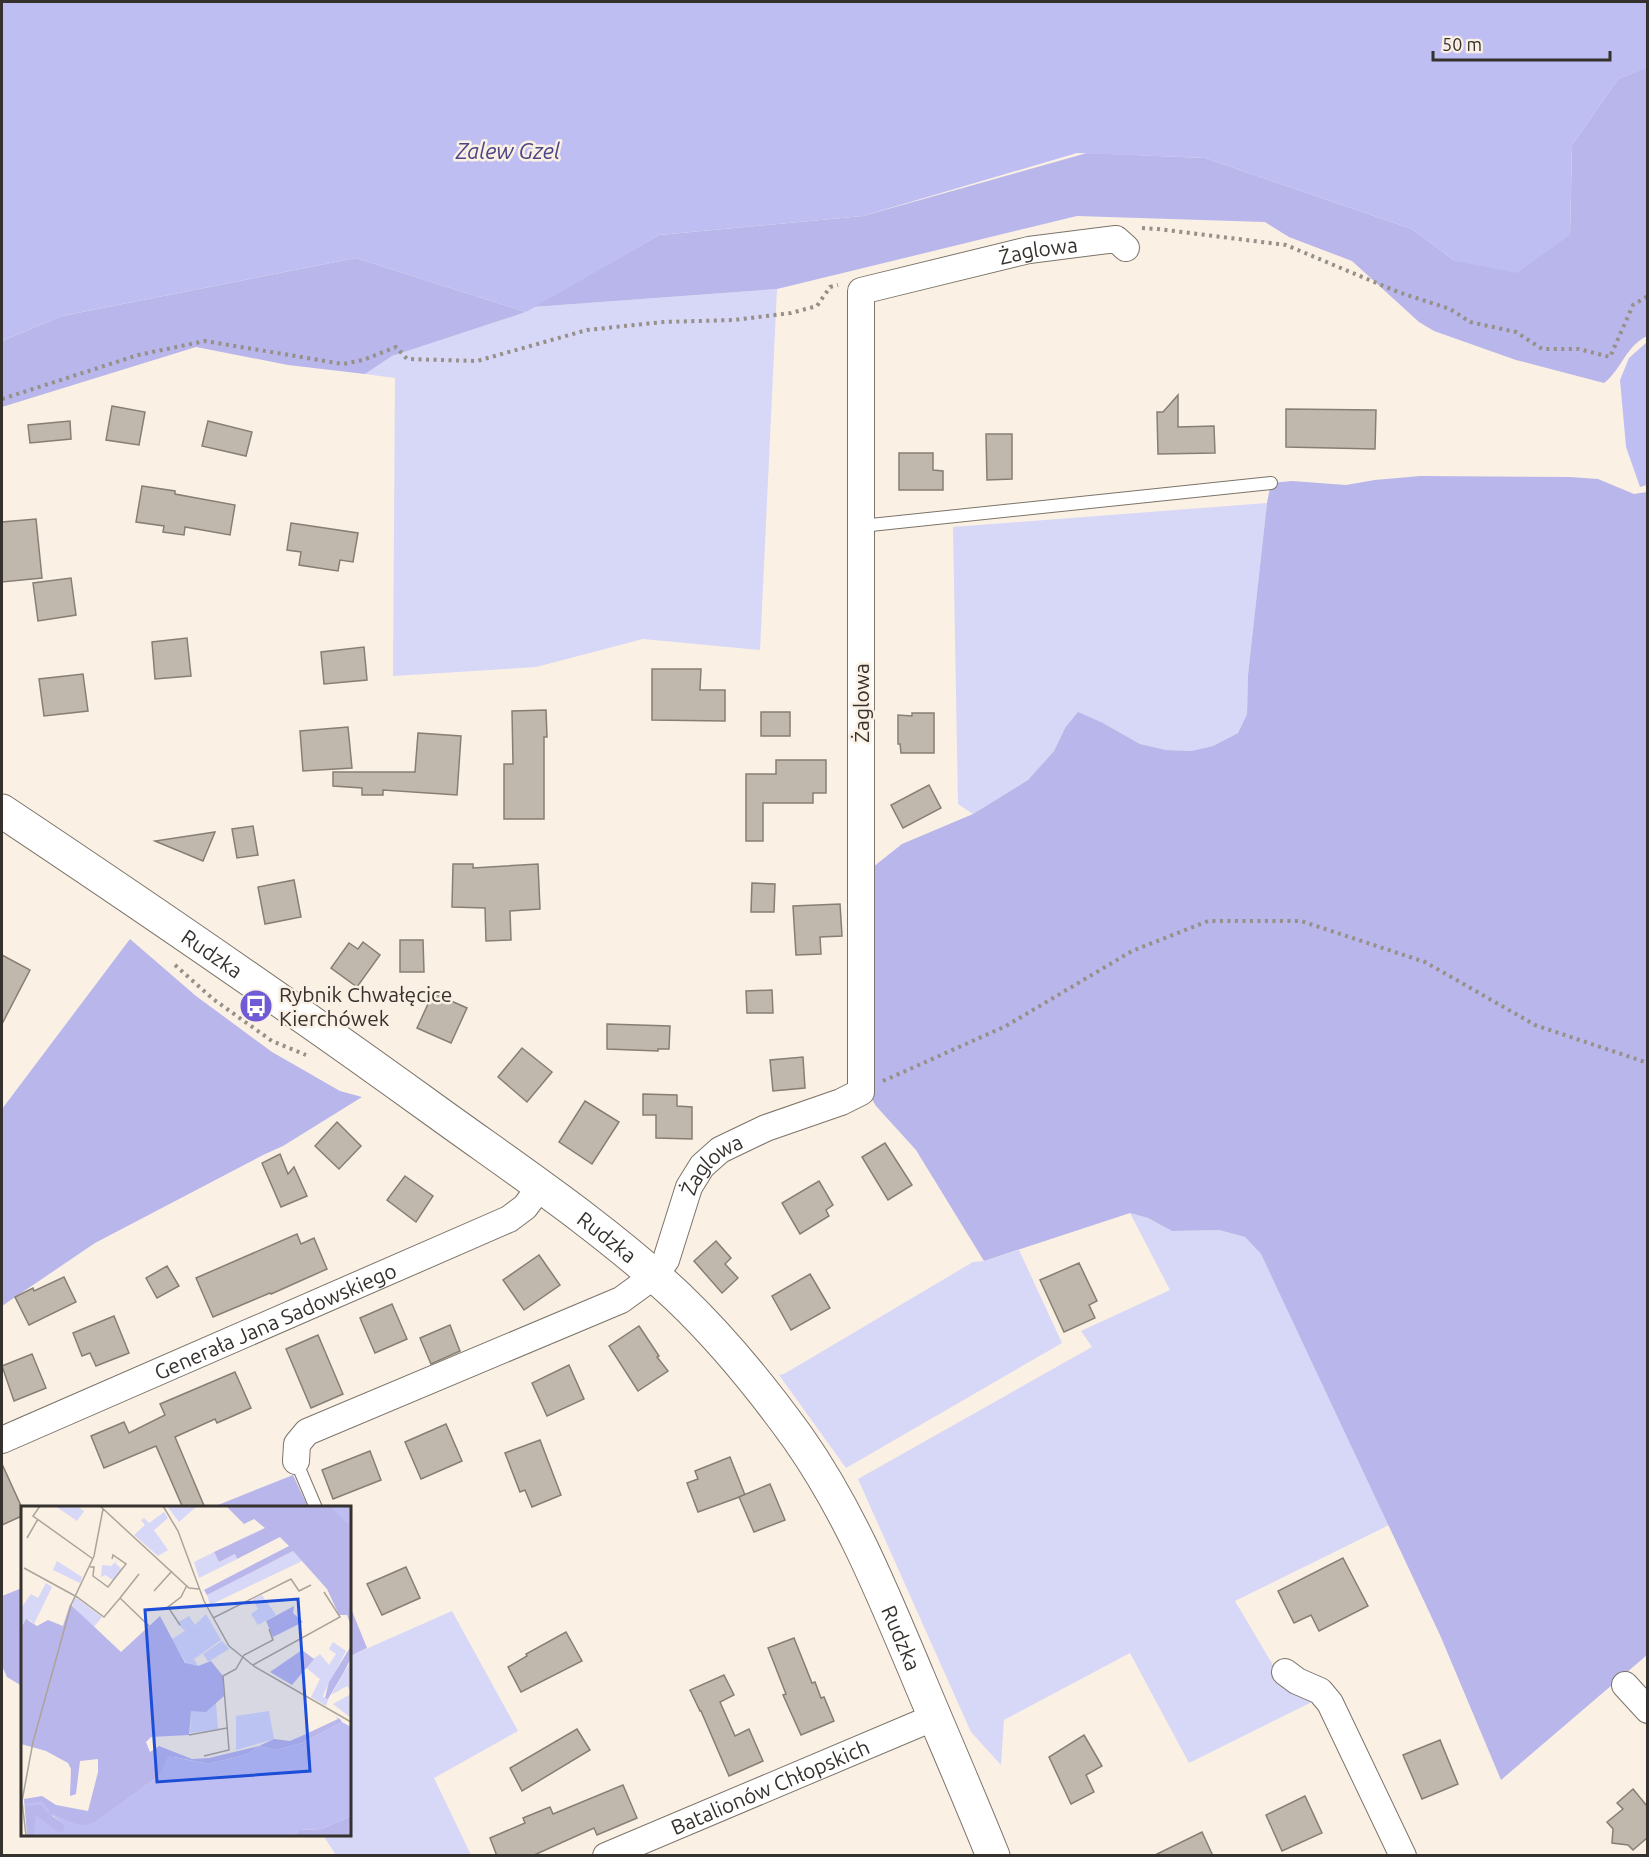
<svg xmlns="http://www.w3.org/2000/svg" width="1649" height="1857" font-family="Ubuntu,sans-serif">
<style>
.green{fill:#d7d7f7}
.forest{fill:#b8b6eb}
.water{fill:#bfbef3}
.building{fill:#c1b8ad;stroke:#877e74;stroke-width:1.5}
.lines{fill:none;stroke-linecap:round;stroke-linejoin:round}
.service-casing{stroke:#7c7469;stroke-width:14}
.minor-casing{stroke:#7c7469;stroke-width:28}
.secondary-casing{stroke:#7c7469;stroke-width:35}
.path{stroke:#969088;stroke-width:4;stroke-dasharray:3 4.5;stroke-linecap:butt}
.service{stroke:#fff;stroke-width:12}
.minor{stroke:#fff;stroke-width:26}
.secondary{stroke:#fff;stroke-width:33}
.labels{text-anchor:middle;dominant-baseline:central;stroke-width:5;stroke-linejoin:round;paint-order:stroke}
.street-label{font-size:21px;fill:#35312d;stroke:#faf0e4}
.poi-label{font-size:21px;fill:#35312d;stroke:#faf0e4;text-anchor:start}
.water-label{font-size:22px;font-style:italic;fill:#4c4586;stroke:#faf0e4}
.inset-river{fill:none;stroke:#bfbef3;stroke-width:3}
.inset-road{fill:none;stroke:#aba49b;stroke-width:1.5}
.view{fill:#1d4ed8;fill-opacity:0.15;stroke:#1d4ed8;stroke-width:3}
.inset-edge{fill:none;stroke:#35312d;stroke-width:3}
</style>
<rect width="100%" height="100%" fill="#faf0e4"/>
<g class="green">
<path d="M777,289l-17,361 -117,-11 -107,28 -143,9 2,-298 -30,-4 27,-18 134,-44 7,-5z"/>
<path d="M1267,503l-19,172 -1,39 -9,19 -25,13 -22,5 -25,-1 -26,-6 -37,-21 -38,5 -11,23 -26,29 -55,34 -15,-10 -5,-277z"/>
<path d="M1130,1213l18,5 24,13 47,-1 26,7 16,17 128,271 -154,76 51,86 34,11 -131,65 -59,-110 -126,67 -3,45 -30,-33 -113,-253 234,-132 -11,-16 89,-41z"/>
<path d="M1019,1250l43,93 -216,125 -67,-93 5,-1 189,-112 11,-1z"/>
<path d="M452,1611l66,120 -84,47 37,77h-135l-13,-20 27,-1v-178z"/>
</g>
<g class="forest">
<path d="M1647,67v269c-23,12 -24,32 -43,47l-88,-23 -82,-29 -15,-9 -67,-61 -63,-24 -24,-15 -188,-6 -300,73 -244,18 126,-72 204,-19 224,-63 118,5 207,71 43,32 115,-26 2,-90 46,-66z"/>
<path d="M356,258l170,54 -134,44 -27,18 -77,-9 -92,-18 -194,60v-66l60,-25z"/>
<path d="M1420,476l150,1 28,2 36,15 13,-2v1163l-146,125 -61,-145 -179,-381 -16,-17 -26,-7 -47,1 -24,-13 -18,-5 -146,48 -68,-111 -40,-44 -10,-17 2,-218 34,-27 71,-30 55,-34 26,-29 11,-23 13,-16 25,11 37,21 26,6 25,1 22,-5 25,-13 9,-19 1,-39 19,-172 4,-20 21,-2 54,4 29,-5z"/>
<path d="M130,939l66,57 76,56 68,39 22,6 -79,49 -20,9 -168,88 -93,63v-197z"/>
<path d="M293,1475l15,32h-95z"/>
<path d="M22,1588v98l-15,-9 -5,-11v-70z"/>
<path d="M350,1606l17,42 -17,8z"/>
</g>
<g class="water">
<path d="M2,2h1645l1,65 -30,12 -46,66 -2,90 -53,38 -62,-12 -43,-32 -207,-71 -128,-5 -214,63 -204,19 -133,77 -170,-54 -294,58 -60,25z"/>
<path d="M1647,342v143l-7,2 -14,-40 -6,-67 9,-22z"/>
</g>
<g class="building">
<path d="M1178,395v32l36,-1 1,27 -57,1 -1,-42h6z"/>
<path d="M112,406l33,6 -6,33 -33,-5z"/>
<path d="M1286,409l90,1 -1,39 -89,-2z"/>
<path d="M70,421l1,18 -41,4 -2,-18z"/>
<path d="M208,421l44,11 -6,24 -44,-10z"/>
<path d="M986,434h26v45l-25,1z"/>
<path d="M899,453h34v17l10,1v19h-44z"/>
<path d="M142,486l33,5v3l60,11 -5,30 -45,-8 -1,8 -21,-3 1,-6 -28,-4z"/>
<path d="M36,519l6,59 -40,4v-60z"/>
<path d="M291,523l67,10 -5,29 -13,-2 -2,11 -39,-6 2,-13 -14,-2z"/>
<path d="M71,578l5,37 -38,6 -5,-38z"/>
<path d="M187,638l4,38 -36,3 -3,-37z"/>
<path d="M364,647l3,33 -43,4 -3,-32z"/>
<path d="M652,669h49l-1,21h25v31l-73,-1z"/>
<path d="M83,674l5,37 -44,5 -5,-37z"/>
<path d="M546,710l1,27h-3v82h-40v-55h9l-1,-53z"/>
<rect x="761" y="712" width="29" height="24"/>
<path d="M912,713h22v40h-33l-1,-9h-2v-29l14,1z"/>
<path d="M348,727l4,41 -49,3 -3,-40z"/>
<path d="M418,733l43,3 -4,59 -74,-5v5h-21v-7l-29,-2v-14h82z"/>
<path d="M776,760h50v33h-13v10h-50v38h-17v-67h30z"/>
<path d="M929,785l12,23 -38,20 -12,-23z"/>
<path d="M253,826l5,29 -21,3 -5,-29z"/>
<path d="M215,832l-12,29 -48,-20z"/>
<path d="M453,864h20v4l65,-4 2,45 -30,2 1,29 -25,1 -1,-33 -33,-1z"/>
<path d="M294,880l7,37 -36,7 -7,-37z"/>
<path d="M752,883l23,1 -1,28h-23z"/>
<path d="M840,904l2,32 -22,1 1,17 -25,1 -3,-49z"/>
<path d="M400,940h23l1,32h-24z"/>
<path d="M363,942l17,13 -23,32 -26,-19 18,-25 9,6z"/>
<path d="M2,955l28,15 -28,54z"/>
<path d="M772,990l1,23h-26l-1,-22z"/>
<path d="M433,993l34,15 -16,35 -34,-15z"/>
<path d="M607,1024l63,2 -1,23h-11v2l-51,-2z"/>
<path d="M522,1048l30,24 -25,30 -29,-25z"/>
<path d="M803,1057l2,31 -32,3 -3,-31z"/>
<path d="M643,1094l34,1v11l15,1v32l-36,-1v-23h-13z"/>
<path d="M585,1101l34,21 -27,42 -33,-22z"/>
<path d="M337,1122l24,24 -22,23 -24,-23z"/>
<path d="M885,1143l27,42 -24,15 -26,-43z"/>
<path d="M280,1154l8,20 6,-7 13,29 -26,11 -19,-44z"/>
<path d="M405,1176l28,20 -17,26 -29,-22z"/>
<path d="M819,1181l14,24 -7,5 3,6 -29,18 -18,-31z"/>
<path d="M297,1234l4,10 13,-6 13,31 -56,25 -1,-1 -57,24 -17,-39z"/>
<path d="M716,1241l15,17 -6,6 13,14 -16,15 -28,-32z"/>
<path d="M539,1255l21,30 -36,25 -21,-30z"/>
<path d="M1079,1263l18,38 -8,4 6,13 -31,14 -24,-52z"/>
<path d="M167,1266l12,20 -22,12 -11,-20z"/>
<path d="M810,1274l20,34 -39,22 -19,-34z"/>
<path d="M64,1277l12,25 -47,23 -14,-28 18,-9 1,3z"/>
<path d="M392,1304l15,35 -32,14 -15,-35z"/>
<path d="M114,1316l15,37 -33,13 -6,-13 -8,3 -9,-23z"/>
<path d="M450,1325l10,26 -29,13 -11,-26z"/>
<path d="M639,1326l20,30 -2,1 11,14 -30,20 -29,-45z"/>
<path d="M318,1335l25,59 -32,14 -25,-59z"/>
<path d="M32,1354l14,34 -32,13 -12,-35z"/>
<path d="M569,1365l15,34 -37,17 -15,-33z"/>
<path d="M235,1372l16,36 -34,15 -2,-4 -40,18 30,71h-22l-27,-62 -52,22 -13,-32 33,-14 5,11 36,-18 -5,-11z"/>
<path d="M446,1424l16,37 -41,18 -16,-37z"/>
<path d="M540,1440l21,55 -29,12 -7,-17 -5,2 -15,-39z"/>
<path d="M370,1451l11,29 -48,19 -11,-29z"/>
<path d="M730,1457l15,38 -47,17 -11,-29 11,-4 -3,-8z"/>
<path d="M2,1464l20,44v8l-20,9z"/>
<path d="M770,1484l15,36 -31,12 -15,-35z"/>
<path d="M1343,1558l25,48 -49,25 -8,-16 -17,8 -16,-32z"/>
<path d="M406,1567l14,31 -38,17 -15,-31z"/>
<path d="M566,1632l16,29 -61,31 -13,-25 19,-11 -1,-2z"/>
<path d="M794,1638l18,45 3,-1 6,16 3,-1 10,24 -33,14 -18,-40 3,-1 -18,-46z"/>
<path d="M724,1675l10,20 -14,7 15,34 14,-7 14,32 -34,15 -28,-65h-1l-10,-21z"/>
<path d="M577,1729l13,21 -68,41 -12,-23z"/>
<path d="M1084,1735l18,31 -16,9 8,17 -23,12 -22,-47z"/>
<path d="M1440,1740l18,44 -36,15 -19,-44z"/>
<path d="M623,1785l14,33 -40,17 -3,-7 -62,28h-35l-7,-18 35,-15 -2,-5 27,-11 3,7z"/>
<path d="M1633,1789l14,17v32l-14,12 -5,-5 -16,-2 1,-14 -6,-7 16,-13 -6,-6z"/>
<path d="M1305,1796l17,37 -40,18 -16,-36z"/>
<path d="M1202,1832l11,24h-60z"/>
</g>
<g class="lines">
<g class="service-casing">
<g id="service">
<path d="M861,526l410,-43"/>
<path d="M296,1461l20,47"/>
</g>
</g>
<g class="minor-casing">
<g id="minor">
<path id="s1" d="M2,1440l507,-221 16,-12 15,-20"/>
<path id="s2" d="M296,1461l1,-17 10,-12 314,-132 33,-24 12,-16 23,-73 13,-21 18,-16 46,-22 75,-26 20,-10v-801l168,-41 87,-11 10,9"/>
<path d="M1285,1672l12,9 23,10 10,12 73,153"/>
<path d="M1625,1685l23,25"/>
<path id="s3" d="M606,1856l329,-139"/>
</g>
</g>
<g class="secondary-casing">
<g id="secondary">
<path id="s4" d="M2,811c144,96 287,194 428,296 84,61 172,119 248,190 45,43 84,91 120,141 52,74 85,156 120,239 25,60 51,119 75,179"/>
</g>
</g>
<g class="path">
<path d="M1142,228l16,1 128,16 112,47 52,17 20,13 46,10 26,17h37l31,8 23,-52 15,-9"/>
<path d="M2,399l136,-44 67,-14 138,23 20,-4 33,-13 11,12 70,2 110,-31 76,-8 71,-2 57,-7 26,-7 13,-19 8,-2"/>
<path d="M175,965l38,34 59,42 34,14"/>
<path d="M883,1081l123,-55 126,-75 76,-30h93l124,41 110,63 113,38"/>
</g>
<use href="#service" class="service"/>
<use href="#minor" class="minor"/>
<use href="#secondary" class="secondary"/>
</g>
<defs>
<g id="bus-disc" transform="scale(1.725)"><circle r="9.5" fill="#6e5bd5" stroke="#faf0e4"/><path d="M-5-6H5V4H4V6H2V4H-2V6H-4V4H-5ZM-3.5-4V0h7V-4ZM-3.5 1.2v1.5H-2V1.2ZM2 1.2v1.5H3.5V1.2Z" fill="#fff"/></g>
</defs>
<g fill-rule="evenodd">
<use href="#bus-disc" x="256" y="1006"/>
</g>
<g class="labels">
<g class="street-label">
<text stroke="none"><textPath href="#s2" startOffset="1695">Żaglowa</textPath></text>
<text transform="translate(861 703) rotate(-90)">Żaglowa</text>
<text stroke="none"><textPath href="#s4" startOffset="254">Rudzka</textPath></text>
<text stroke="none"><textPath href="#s2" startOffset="543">Żaglowa</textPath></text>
<text stroke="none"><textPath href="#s4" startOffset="740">Rudzka</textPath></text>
<text stroke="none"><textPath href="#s1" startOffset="298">Generała Jana Sadowskiego</textPath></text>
<text stroke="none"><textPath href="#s4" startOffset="1244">Rudzka</textPath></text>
<text stroke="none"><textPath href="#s3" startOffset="178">Batalionów Chłopskich</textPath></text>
</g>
<g class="poi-label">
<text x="279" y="994">Rybnik Chwałęcice<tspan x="279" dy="24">Kierchówek</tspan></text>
</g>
<g class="water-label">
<text x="508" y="150">Zalew Gzel</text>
</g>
</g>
<g transform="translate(21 1506)">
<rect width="330" height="330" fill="#faf0e4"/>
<path d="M34,0h22l7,5 -7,10zM146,0h30l-18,16zM143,6l4,6 -14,12 14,20 -10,6 -24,-21 11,-10 -4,-5 3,-2 5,5zM272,45l9,10 -92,44 -3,-10zM193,46l5,10 16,-8 2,5 -38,19 -5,-16zM97,53l-3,4 7,6 -9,11 -8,-5 -4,2 1,-12 9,1zM36,55l25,16 -2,6 -27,-13zM25,77l6,4 -18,37 -4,-4 -6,2 -3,6v-20l10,-14 7,4zM241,89l14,20 -18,10 -7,-11 7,-5 -5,-10zM54,91l27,20 -9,11 -21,-23zM185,108l15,26 -27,19 4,7 -11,-1 -15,-26 13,-8 -8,-8 12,-7 6,9zM201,135l7,8 -21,13 -5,-8zM312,136l13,9 -22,42 -1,4h6l-3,9 -15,-9 9,-18 -16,-13 16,-12 9,11 7,-11 -7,-5zM330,155v30l-4,-5 -16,9zM330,188v24l-18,-14zM195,197l2,26 -28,4 1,-22zM248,205l5,28 -38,11v-34z" fill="#d7d7f7"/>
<path d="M205,0h104l21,19v101l-4,-11h-8l-12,-26 -34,-38 -86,44 -3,-5 85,-44 -9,-9 -43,22 -2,-5 -16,8 -5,-10 51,-24 -11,-9 -10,5zM49,98l51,48 39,-36 25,47 13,3 13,-5 12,15 1,20 -18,16 -15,-1 -2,24 -38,2 -5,5 4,10 9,-6 33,13 17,-1 50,-12 -11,8 -39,10 -35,-7 -14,18 -67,49 -13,2 -29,-11 14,10 -1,7 -37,4 -3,-37 18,-3 14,9 32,6 10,-39v-13l-18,2 -4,33 -6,2 1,-27 -3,-6 -22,-12 -25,-7v-116l5,-9 11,7 11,-6 15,6zM273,100l-1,7 10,9 -30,15 -7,-16zM330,140v12l-7,14 -16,27 -3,-1 4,-16zM281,144l12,9 -22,26 -22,-13zM314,211l5,2 2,3 -40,21 -26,7 -17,-4 15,-7 16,2 16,-7 32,-15zM330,310v20h-58l6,-6 23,-1z" fill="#b8b6eb"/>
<path d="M309,0h21v19l-4,-2zM321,216l9,5v89l-29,13 -23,1 -6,6h-260l3,-21 22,17 6,-1v-6l-15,-13 31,14 13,-3 67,-48 8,-19 41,8 39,-10 11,-8 17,4 26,-7z" fill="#bfbef3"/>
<path class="inset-river" d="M4,299l16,-2 8,9"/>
<path class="inset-road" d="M19,0l-7,10 60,43M79,0l89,82 10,1M142,0l15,25 26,70 25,45 26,21 96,55M6,32l11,-19M69,61h4l-1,9 15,11 18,-23 -13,-9 -1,4M3,62l53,29 27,20 16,-19 29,28M133,85l18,-20M99,92l19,-24M192,112l78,-39 8,12 12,-6M159,119l-12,-18 13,-10 6,-12M232,159l87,-48 -16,-25M168,229l38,-7M183,250l25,-6 -6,-74 13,-7 8,-14 29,-15 -4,-11M5,330l-4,-35 11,-59 38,-137 23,-49 9,-47"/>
<path class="view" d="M277,93l12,172 -153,11 -12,-172z"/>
<rect width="330" height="330" class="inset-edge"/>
</g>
<rect width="1649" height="1857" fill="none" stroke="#35312d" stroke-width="6"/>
<path d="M1433 51v9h177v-9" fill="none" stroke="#35312d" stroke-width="3"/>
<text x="1442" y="51" font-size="18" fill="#35312d" stroke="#faf0e4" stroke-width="4.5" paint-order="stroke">50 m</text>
</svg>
